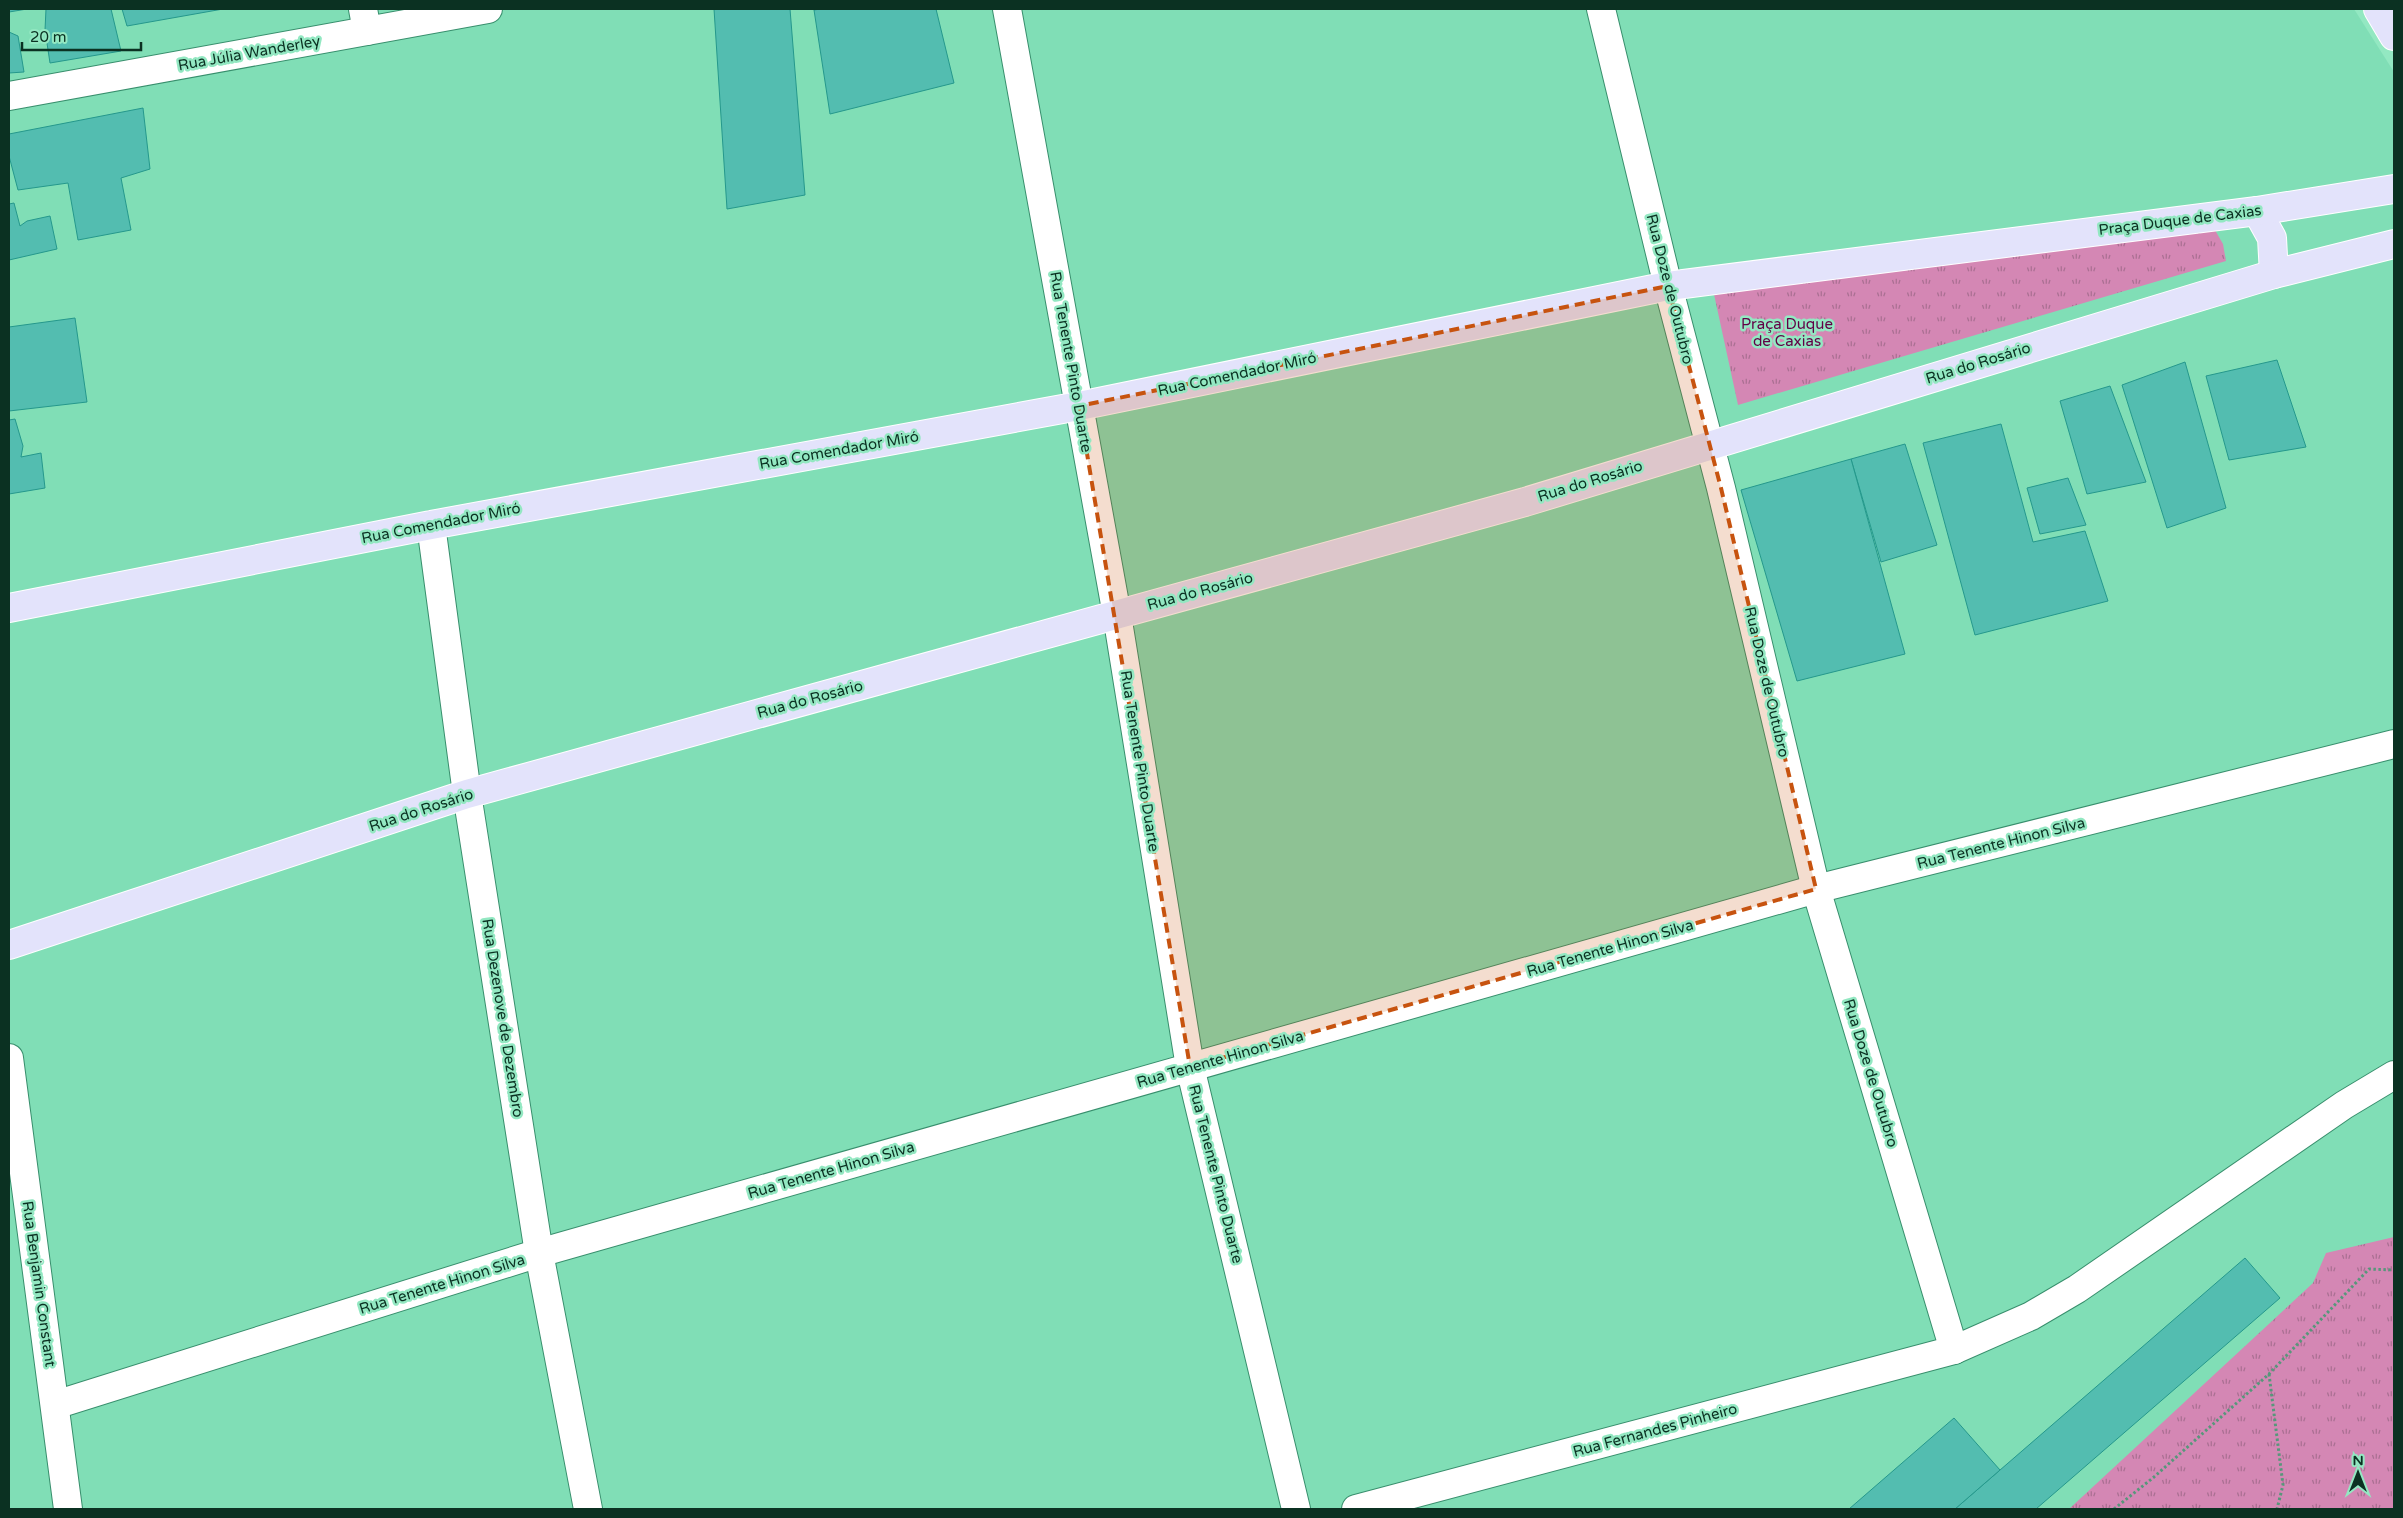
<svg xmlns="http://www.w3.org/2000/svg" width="2403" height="1518" font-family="'Varela Round',sans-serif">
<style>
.built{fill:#80deb6}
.park{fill:url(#park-tufts)}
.building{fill:#53bdb0;stroke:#25988c}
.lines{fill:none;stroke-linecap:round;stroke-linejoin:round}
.minor-casing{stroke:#388f6d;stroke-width:30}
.major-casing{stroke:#fff;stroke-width:30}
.path{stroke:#57977b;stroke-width:3;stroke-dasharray:2.5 2.5;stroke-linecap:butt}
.minor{stroke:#fff;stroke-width:28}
.major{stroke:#e3e3fb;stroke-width:28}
.marked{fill:#c7530f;fill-opacity:0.2;stroke:#c7530f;stroke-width:4;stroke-dasharray:10 6;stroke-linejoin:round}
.labels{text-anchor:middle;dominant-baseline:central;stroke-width:5;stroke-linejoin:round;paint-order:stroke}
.street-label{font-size:15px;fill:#0b3122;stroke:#93e8c2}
.park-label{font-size:15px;fill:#620046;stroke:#93e8c2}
</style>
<defs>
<pattern id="park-tufts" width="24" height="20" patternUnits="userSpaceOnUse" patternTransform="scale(1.25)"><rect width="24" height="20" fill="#d487b4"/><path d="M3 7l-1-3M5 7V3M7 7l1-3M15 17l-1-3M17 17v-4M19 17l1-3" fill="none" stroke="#aa6f92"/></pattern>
</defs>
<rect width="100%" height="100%" fill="#93e8c2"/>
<path class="built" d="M9,9h2345l40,63v1437h-2385z"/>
<g class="park">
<path d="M2215,230l8,14 3,17 -488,144 -26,-120z"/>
<path d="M2394,1237v272h-325l244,-226 13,-30z"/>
</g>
<g class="building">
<path d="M9,9h18l-18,3v20l9,4 6,36 -15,1z"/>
<path d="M46,9h65l10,42 -71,12 -5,-33z"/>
<path d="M122,9h101l-96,17z"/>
<path d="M714,9h76l15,186 -78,14z"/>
<path d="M820,9h116l18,74 -124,31 -16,-104z"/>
<path d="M143,108l7,61 -29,9 10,52 -53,10 -10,-57 -50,7 -9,-34v-22z"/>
<path d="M14,203l6,23 7,-5 23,-5 7,33 -48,11v-56z"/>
<path d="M75,318l12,84 -78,9v-84z"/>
<path d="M2277,360l29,87 -77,13 -23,-84z"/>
<path d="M2185,362l41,146 -59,20 -45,-143z"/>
<path d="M2110,386l36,96 -59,12 -27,-93z"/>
<path d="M15,419l8,27 -2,11 20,-4 4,35 -36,6v-74z"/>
<path d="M2001,424l32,118 52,-11 23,70 -133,34 -52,-192z"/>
<path d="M1905,444l32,101 -56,17 -30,-103z"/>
<path d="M1851,459l54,195 -108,27 -56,-191z"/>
<path d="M2068,478l18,47 -46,9 -13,-46z"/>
<path d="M2245,1258l35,40 -244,211h-81z"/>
<path d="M1954,1418l46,52 -45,39h-106z"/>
</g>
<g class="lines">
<g class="minor-casing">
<g id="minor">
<path d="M363,9l4,22"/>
<path d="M1007,9l110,606 73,452 106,442"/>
<path d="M1601,9l67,277 53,202 95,401 138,461"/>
<path d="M9,96l479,-87"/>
<path d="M431,525l36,269 72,459 49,256"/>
<path d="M9,1058l59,451"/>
<path d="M55,1405l484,-152 1277,-364 578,-145"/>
<path d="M1356,1509l598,-159 77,-34 46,-27 267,-184 50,-30"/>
</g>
</g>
<g class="major-casing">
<g id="major">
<path d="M2378,9l16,27"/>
<path d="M2257,211l15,27 2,36"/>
<path d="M9,608l422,-83 648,-119 589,-120 589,-75 137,-22"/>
<path d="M9,945l458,-151 1058,-292 749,-228 120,-30"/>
</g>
</g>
<g class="path">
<path d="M2269,1374l14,111 -6,24"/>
<path d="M2114,1509l40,-32 115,-103 100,-105 25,1"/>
</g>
<use href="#minor" class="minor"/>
<use href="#major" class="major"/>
</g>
<path class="marked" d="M1668,286l53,202 95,401 -626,178 -111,-661z"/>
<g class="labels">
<g class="street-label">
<text transform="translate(249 53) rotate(-10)">Rua Júlia Wanderley</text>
<text transform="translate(2180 220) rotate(-7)">Praça Duque de Caxias</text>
<text transform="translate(1670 289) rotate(76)">Rua Doze de Outubro</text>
<text transform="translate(1071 362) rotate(80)">Rua Tenente Pinto Duarte</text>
<text transform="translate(1978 363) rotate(-17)">Rua do Rosário</text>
<text transform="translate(1237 374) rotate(-12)">Rua Comendador Miró</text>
<text transform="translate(839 450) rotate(-10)">Rua Comendador Miró</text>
<text transform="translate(1590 481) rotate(-17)">Rua do Rosário</text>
<text transform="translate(441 523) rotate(-11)">Rua Comendador Miró</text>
<text transform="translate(1200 591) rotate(-15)">Rua do Rosário</text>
<text transform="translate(1767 682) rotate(77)">Rua Doze de Outubro</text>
<text transform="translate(810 699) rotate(-15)">Rua do Rosário</text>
<text transform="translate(1140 761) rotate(81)">Rua Tenente Pinto Duarte</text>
<text transform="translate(421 810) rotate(-18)">Rua do Rosário</text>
<text transform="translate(2001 843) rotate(-14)">Rua Tenente Hinon Silva</text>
<text transform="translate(1610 948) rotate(-16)">Rua Tenente Hinon Silva</text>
<text transform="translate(503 1018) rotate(81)">Rua Dezenove de Dezembro</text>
<text transform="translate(1220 1059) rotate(-16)">Rua Tenente Hinon Silva</text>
<text transform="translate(1871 1073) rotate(73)">Rua Doze de Outubro</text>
<text transform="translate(831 1170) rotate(-16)">Rua Tenente Hinon Silva</text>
<text transform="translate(1216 1174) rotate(76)">Rua Tenente Pinto Duarte</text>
<text transform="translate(39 1284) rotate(82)">Rua Benjamin Constant</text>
<text transform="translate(442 1284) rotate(-17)">Rua Tenente Hinon Silva</text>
<text transform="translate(1655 1430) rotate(-15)">Rua Fernandes Pinheiro</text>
</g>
<g class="park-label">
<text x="1787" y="324">Praça Duque<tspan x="1787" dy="17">de Caxias</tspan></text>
</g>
</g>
<rect width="2403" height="1518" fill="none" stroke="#0b3122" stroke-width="20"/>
<g transform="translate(2358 1473)" stroke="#93e8c2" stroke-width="4" paint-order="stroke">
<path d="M0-4L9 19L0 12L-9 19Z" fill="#0b3122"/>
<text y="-8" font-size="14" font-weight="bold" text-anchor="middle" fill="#0b3122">N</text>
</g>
<path d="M22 42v8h119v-8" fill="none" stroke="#0b3122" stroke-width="2.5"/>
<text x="30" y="42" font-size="15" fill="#0b3122" stroke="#93e8c2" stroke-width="4" paint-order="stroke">20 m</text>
</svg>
